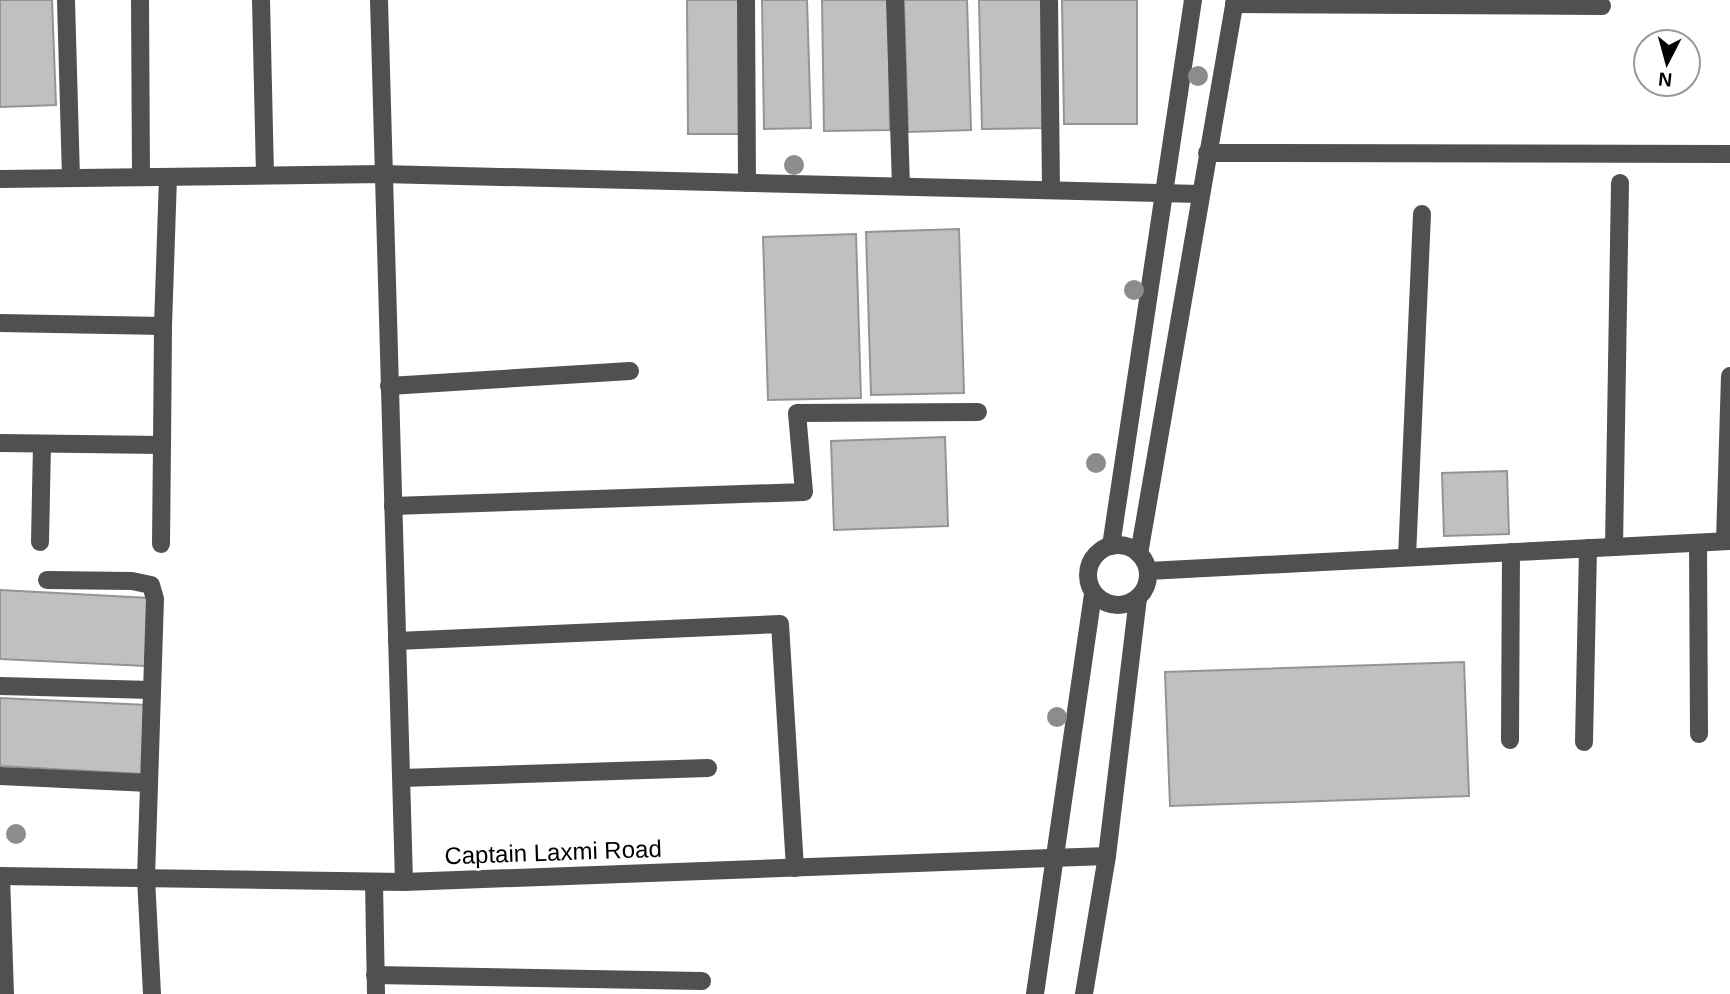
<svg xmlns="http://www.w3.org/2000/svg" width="1730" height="994" font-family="Helvetica,sans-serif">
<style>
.building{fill:#c0c0c0;stroke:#949494;stroke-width:2}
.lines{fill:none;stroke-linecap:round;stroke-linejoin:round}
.minor{stroke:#505050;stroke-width:18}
.tree{fill:#8c8c8c}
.labels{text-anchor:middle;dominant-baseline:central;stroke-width:5;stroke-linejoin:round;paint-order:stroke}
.street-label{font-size:24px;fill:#000;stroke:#fff}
</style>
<rect width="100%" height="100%" fill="#fff"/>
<g class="building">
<path d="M0,0h52l4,105 -56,2z"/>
<path d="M687,0h56l1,134h-56z"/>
<path d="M762,0h45l4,128 -47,1z"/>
<path d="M822,0h66l2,130 -66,1z"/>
<path d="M904,0h63l4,130 -63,2z"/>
<path d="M979,0h64l3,128 -64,1z"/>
<path d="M1062,0h75v124h-73z"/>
<path d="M959,229l5,164 -93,2 -5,-163z"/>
<path d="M856,234l5,164 -93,2 -5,-163z"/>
<path d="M945,437l3,89 -114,4 -3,-89z"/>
<path d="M1507,471l2,63 -65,2 -2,-63z"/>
<path d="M0,590l149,8 -4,68 -145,-7z"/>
<path d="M1464,662l5,134 -299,10 -5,-134z"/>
<path d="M0,698l147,7 -4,69 -143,-8z"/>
</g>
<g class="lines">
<g class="minor">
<path d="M66,0l5,178"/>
<path d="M140,0l1,177"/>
<path d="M261,0l4,175"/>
<path d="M379,0l25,882"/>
<path d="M746,0l1,183"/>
<path d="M895,0l6,186"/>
<path d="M1049,0l2,190"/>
<path d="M1234,4l368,2"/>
<path d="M1207,153l523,1"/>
<path d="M0,179l382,-5 818,20"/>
<path d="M0,323l163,3 5,-149"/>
<path d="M389,386l241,-15"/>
<path d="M0,443l162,2 1,-119"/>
<path d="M393,506l411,-14 -7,-79 181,-1"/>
<path d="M1725,541l5,-165"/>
<path d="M40,542l2,-98"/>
<path d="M1698,543l1,191"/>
<path d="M161,544l1,-99"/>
<circle cx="1118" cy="575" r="30"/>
<path d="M1111,546l82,-546"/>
<path d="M1614,547l6,-364"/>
<path d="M1139,554l96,-554"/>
<path d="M1407,557l15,-343"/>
<path d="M1148,571l582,-30"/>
<path d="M47,580l85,1 19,4 4,14 -9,279 6,116"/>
<path d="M397,641l383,-17 15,244"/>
<path d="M0,686l152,4"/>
<path d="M1510,740l1,-188"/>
<path d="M1584,742l4,-194"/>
<path d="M0,776l149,7"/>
<path d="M402,778l306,-10"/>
<path d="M0,876l404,6 703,-26"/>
<path d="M1,876l4,118"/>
<path d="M374,882l2,112"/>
<path d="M375,975l327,6"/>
<path d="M1035,994l58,-400"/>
<path d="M1084,994l23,-138 31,-258"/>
</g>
</g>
<g class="tree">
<circle cx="1198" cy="76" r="10"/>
<circle cx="794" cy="165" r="10"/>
<circle cx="1134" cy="290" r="10"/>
<circle cx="1096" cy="463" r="10"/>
<circle cx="1057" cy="717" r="10"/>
<circle cx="16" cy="834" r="10"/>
</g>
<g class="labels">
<g class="street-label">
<text transform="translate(553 852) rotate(-2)">Captain Laxmi Road</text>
</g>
</g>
<g transform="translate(1667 63) rotate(186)"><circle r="33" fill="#ffffff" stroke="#999999" stroke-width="2"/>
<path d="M0-5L12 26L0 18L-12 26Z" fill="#000000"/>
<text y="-10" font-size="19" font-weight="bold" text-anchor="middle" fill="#000000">N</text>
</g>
</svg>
